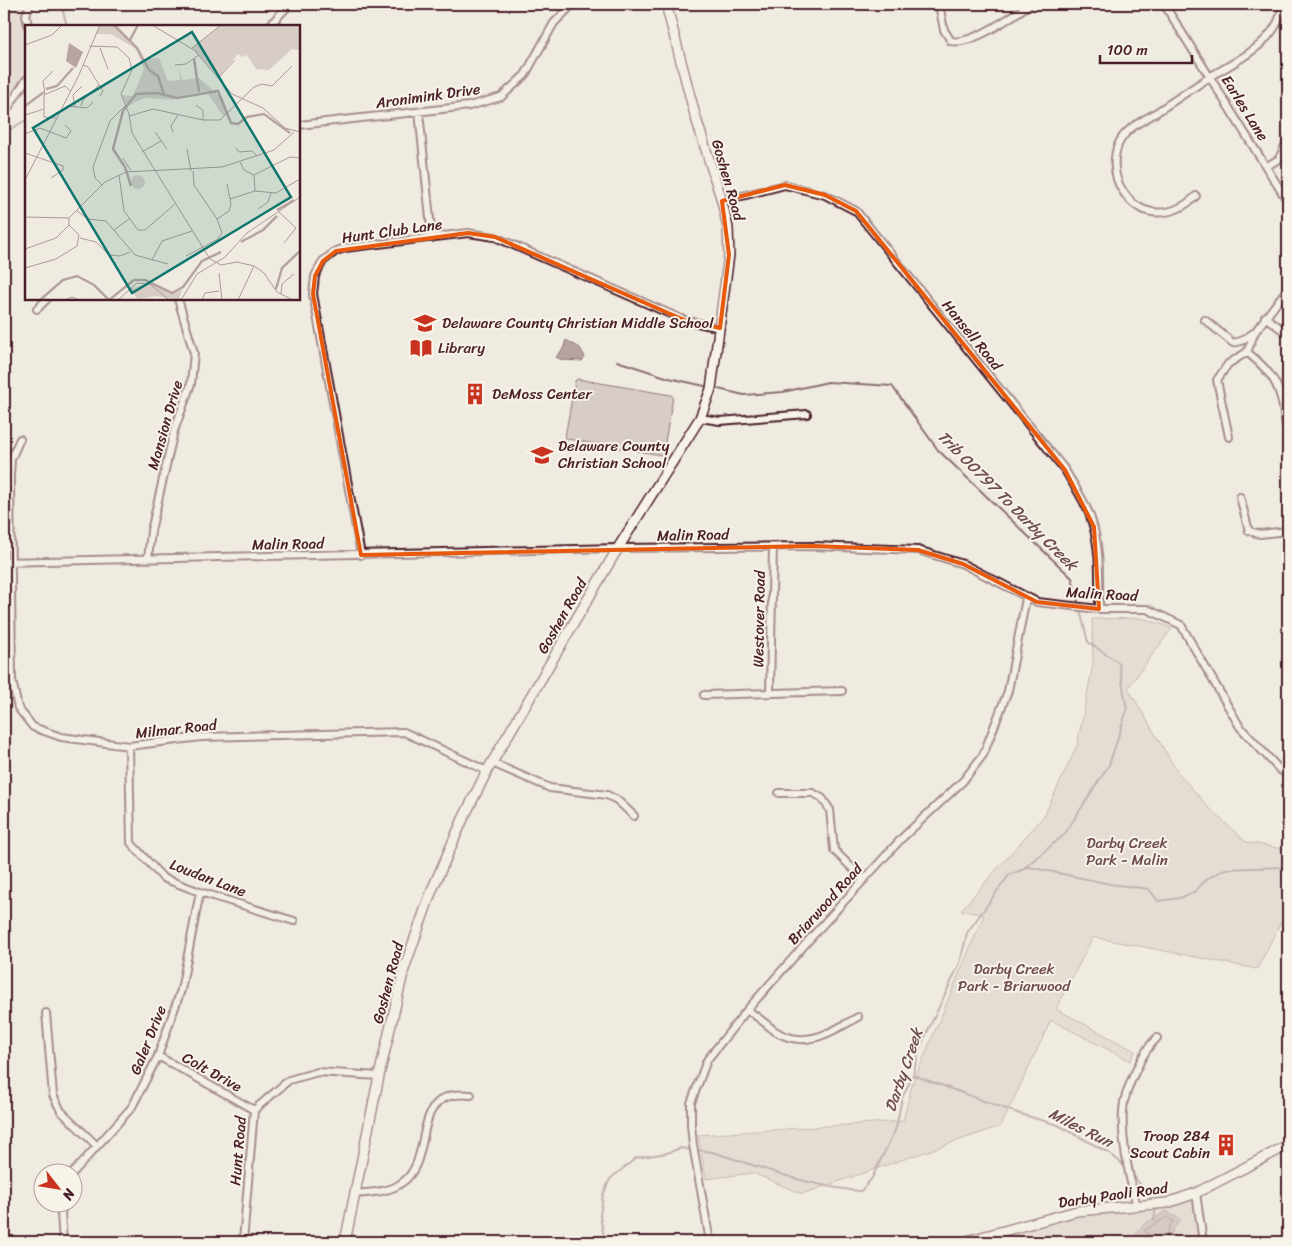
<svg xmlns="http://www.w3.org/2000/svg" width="1292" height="1246" viewBox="0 0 1292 1246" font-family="Sriracha,sans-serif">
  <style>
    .green { fill: #d8cdc6; stroke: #917678 }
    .water { fill: #b7a4a2; stroke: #8b6f72 }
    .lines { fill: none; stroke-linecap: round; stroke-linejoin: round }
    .shore { stroke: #76545b; stroke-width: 1 }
    .stream { stroke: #8b6f72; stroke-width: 2 }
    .street-casing { stroke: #4a1f2b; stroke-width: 10 }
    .secondary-casing { stroke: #4a1f2b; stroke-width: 12 }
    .street { stroke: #f7f3e8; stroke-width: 6 }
    .secondary { stroke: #f7f3e8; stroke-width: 9 }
    .marked { fill: none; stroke: #e8590c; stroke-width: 4; stroke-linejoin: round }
    .labels { text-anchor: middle; stroke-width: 4; stroke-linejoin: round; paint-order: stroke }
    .street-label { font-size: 15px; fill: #4a1f2b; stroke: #f7f3e8 }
    .poi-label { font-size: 15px; fill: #4a1f2b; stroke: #f7f3e8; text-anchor: start }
    .park-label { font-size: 15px; fill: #6e4a52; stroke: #f7f3e8 }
    .water-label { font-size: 16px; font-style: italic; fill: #704e55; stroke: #f7f3e8 }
    .inset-river { fill: none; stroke: #b7a4a2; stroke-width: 2.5 }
    .inset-road { fill: none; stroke: #ae9998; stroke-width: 1 }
    .view { fill: #0f766e; fill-opacity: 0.15; stroke: #0f766e; stroke-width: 2.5 }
    .inset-edge { fill: none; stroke: #4a1f2b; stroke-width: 2.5 }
  </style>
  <rect width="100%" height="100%" fill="#f0ebe0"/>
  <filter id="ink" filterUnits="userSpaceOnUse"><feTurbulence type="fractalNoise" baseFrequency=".02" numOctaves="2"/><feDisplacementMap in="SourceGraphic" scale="10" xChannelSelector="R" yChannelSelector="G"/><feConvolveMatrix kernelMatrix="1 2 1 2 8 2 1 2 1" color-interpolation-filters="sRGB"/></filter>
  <g filter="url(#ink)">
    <!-- green -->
    <path class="green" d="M4,4H30L26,26V80L4,114Z
      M577,379L671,395L673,397L663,453L661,455L567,439L565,437L575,381Z
      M1142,618L1172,628L1128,688L1178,773L1210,809L1246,842L1288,850V908L1257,969L1093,937L1056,1009L1135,1051L1130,1061L1051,1020L1001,1126L802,1194L753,1173L706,1179L698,1135L903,1121L912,1085L984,915L961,910L1044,816L1077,746L1093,664L1092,619Z
      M1196,1193L1203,1242H963L1056,1217L1137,1206Z"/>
    <!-- water -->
    <path class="water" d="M566,340L580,348L585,357L582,361L562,360L556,357L563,349Z
      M1166,1211L1181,1220L1173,1229L1170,1242H1152L1150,1238L1141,1242L1134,1237L1143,1225Z"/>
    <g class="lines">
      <!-- shore -->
      <path class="shore" d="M1157,1242L1155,1236L1146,1233L1145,1230L1167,1217L1173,1221L1167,1232L1165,1242"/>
      <!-- stream -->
      <path class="stream" d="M61,4L67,26
        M4,133L26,120
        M617,361L669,378L709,387
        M714,388L744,395L783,392L828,382L892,386L938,450L1072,578L1088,642L1119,663L1127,710L1109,765L1064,835L1024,868
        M913,1075L1020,1114L1058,1125L1109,1153L1125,1166
        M696,1150L712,1152C761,1167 810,1187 861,1191L872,1178L896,1128L902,1098L913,1075L920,1047L960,963L967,933L1009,875L1029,867L1110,884L1149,889L1158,901L1180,898L1194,892L1207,879L1225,869L1288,867
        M1130,1171L1153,1201
        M1154,1220L1156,1207
        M605,1242L600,1216L603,1195L610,1179L636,1158L667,1153L681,1148L691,1150"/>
      <!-- street casing -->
      <g class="street-casing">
        <path id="street" d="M939,4L944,30L951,41C971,46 1013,16 1030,4
          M1164,4L1288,202
          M28,26L26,15L30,4
          M269,26L290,4
          M419,112L432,238
          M4,114L26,80
          M299,125L469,106L501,97L525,75L554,23L573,4
          M1267,166L1279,159L1288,139
          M1196,196C1174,217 1143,220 1124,193C1111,175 1111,146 1128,131C1136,123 1148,118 1157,112C1175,100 1193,88 1211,76C1239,60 1279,41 1283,4
          M722,201L785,185L825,195L856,211L1065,470C1074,486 1086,502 1091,519C1101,548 1099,579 1099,609
          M37,309L47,299
          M1265,317L1288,334
          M1205,320L1233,343L1241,341L1255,332
          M1247,352C1284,382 1280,394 1288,438
          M700,418L720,421L807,414
          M1229,437L1217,380L1228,364L1247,352L1255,332L1288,288
          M20,439L11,459L10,476L12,680L18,708L33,727L61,737L129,746L201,737L404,732L487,771
          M1240,497L1249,531L1260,534L1288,531
          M361,555L313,294L315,276L323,261L336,251L345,248L468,233L495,237L684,320L720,328
          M148,559L151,531L174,431L191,384L194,353L178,299
          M4,562L618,548L813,546L918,550L963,564L1037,602L1099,609H1147L1181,625L1240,727L1280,770L1288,774
          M770,691L773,547
          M704,695L842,691
          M129,746L131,843L163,878L200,892L294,921
          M492,763L550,788L607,795L617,800L634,816
          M779,793H813L822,798L830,810L834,850L864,880
          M747,1010C757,1016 766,1024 775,1031C805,1050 831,1032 858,1017
          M46,1013L53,1095L61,1111L96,1145
          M158,1056L254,1110
          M72,1174L132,1107L158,1056L181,990L200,892
          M1196,1193L1203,1242
          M355,1194C370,1192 387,1193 400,1184C438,1161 406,1087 471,1095
          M1137,1206C1129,1178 1119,1132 1124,1102C1127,1089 1132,1078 1138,1066C1143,1055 1148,1046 1157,1038
          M63,1242L61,1213L64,1204
          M243,1242L254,1110L289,1080L318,1072L379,1076
          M710,1242L693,1145L691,1125V1103L707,1060L747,1010L817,931L902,838L963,781L983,755L1008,691L1026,598"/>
      </g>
      <!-- secondary casing -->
      <g class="secondary-casing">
        <path id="secondary" d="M345,1242L379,1076L404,969L432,890L463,819L487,771L618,548L700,418L711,389L729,255L728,228L722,201L695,115L666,4
          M963,1242L1077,1211L1167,1203L1196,1193L1288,1145"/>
      </g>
      <!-- street -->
      <use href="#street" class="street"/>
      <!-- secondary -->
      <use href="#secondary" class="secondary"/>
    </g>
  </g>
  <!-- marked area -->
  <path d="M0 0H1292V1246H0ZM785,185L825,195L856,211L1065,470L1094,527L1099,609L1037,602L963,564L918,550L813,546L361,555L313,294L315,276L323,261L336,251L468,233L495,237L684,320L720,328L729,255L722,201Z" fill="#f0ebe0" fill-opacity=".55" fill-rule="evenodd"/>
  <path class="marked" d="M785,185L825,195L856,211L1065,470L1094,527L1099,609L1037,602L963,564L918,550L813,546L361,555L313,294L315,276L323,261L336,251L468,233L495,237L684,320L720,328L729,255L722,201Z"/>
  <!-- icons -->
  <defs>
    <g id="school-bare" transform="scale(1.725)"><path d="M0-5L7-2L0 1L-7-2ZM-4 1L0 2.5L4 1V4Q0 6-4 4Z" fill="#c8321e" stroke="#f7f3e8" stroke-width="2.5" paint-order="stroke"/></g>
    <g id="library-bare" transform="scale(1.725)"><path d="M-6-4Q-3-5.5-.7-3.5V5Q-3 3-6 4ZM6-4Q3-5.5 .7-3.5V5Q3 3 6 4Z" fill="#c8321e" stroke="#f7f3e8" stroke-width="2.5" paint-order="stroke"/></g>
    <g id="building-bare" transform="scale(1.725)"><path d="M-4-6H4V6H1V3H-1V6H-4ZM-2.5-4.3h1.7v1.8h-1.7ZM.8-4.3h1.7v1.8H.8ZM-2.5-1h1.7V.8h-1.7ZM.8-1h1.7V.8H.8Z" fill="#c8321e" stroke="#f7f3e8" stroke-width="2.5" paint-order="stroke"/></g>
  </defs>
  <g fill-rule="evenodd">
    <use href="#school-bare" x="425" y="323"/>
    <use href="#library-bare" x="421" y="348"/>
    <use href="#building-bare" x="475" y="394"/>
    <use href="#school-bare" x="542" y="455"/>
    <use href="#building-bare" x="1226" y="1145"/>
  </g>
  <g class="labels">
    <!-- street labels -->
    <g class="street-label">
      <text transform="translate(428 96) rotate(-8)" y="5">Aronimink Drive</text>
      <text transform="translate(1245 108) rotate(58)" y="5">Earles Lane</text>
      <text transform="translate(728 180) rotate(74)" y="5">Goshen Road</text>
      <text transform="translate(392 231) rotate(-8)" y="5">Hunt Club Lane</text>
      <text transform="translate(972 335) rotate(51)" y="5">Hansell Road</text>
      <text transform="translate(165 425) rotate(-74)" y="5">Mansion Drive</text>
      <text transform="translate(693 535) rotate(-1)" y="5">Malin Road</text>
      <text transform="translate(288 544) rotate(-1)" y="5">Malin Road</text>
      <text transform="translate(1102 594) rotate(3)" y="5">Malin Road</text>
      <text transform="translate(562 616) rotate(-60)" y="5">Goshen Road</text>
      <text transform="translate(759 619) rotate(-89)" y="5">Westover Road</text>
      <text transform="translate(176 729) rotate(-6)" y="5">Milmar Road</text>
      <text transform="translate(208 878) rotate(21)" y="5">Loudan Lane</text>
      <text transform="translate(825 904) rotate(-48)" y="5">Briarwood Road</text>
      <text transform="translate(388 983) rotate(-75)" y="5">Goshen Road</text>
      <text transform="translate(148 1040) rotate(-68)" y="5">Galer Drive</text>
      <text transform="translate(212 1072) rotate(29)" y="5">Colt Drive</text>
      <text transform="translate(238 1151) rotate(-85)" y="5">Hunt Road</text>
      <text transform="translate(1113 1195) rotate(-8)" y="5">Darby Paoli Road</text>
    </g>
    <!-- poi labels -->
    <g class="poi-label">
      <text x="442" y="328">Delaware County Christian Middle School</text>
      <text x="438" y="353">Library</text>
      <text x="492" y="399">DeMoss Center</text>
      <text x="558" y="451">Delaware County<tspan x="558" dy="17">Christian School</tspan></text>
      <text x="1210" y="1141" text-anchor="end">Troop 284<tspan x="1210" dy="17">Scout Cabin</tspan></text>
    </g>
    <!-- park labels -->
    <g class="park-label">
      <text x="1127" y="848">Darby Creek<tspan x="1127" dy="17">Park - Malin</tspan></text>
      <text x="1014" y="974">Darby Creek<tspan x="1014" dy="17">Park - Briarwood</tspan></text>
    </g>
    <!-- water labels -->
    <g class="water-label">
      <text transform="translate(1008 500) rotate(45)" y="6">Trib 00797 To Darby Creek</text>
      <text transform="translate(903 1070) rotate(-71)" y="6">Darby Creek</text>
      <text transform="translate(1081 1127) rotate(27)" y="6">Miles Run</text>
    </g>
  </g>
  <!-- overview -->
  <g transform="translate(25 25)">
    <rect width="275" height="275" fill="#f0ebe0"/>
    <path d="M75,0H89L114,24L119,34L134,33L143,56L155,55L154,42L157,55L174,53L198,74L203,87L198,91L181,66L148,72L149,75L120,73L102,81L97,70L108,71L119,44L111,24L86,9H70ZM196,0H275V25L267,24L244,45L231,44L222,30L217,32L213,29L194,52L167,23ZM106 157a7 7 0 1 1 14 0a7 7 0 1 1-14 0ZM126,258L146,268L157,265L154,275L131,271L113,274L104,264Z" fill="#d8cdc6"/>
    <path d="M44,18L58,27L51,43L41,36Z" fill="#b7a4a2"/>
    <path class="inset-river" d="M89,0L112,23L124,45L133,51L139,70M105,15L113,0M169,34L174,67M21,64L32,61L48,43M0,81L19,67M106,161L100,142L88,124L98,86L111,69L132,68L152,73L193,66L206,98L213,99L222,92L239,89L265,108M252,185L269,175M216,217L238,205L252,191M251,264L257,243L275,226M15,275L38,255L52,251L69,260L84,275M84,275L109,255H120L147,268L158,262L177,236L196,227"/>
    <path class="inset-road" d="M127,0L169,25L207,69L238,83L260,103L275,107M0,20L27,10L37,0M64,21L92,22L104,33L107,45L96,69L104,89L107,108L185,234L196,240L212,237L229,241L239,248L252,267L268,275M75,23L83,44M167,23L196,0M58,40L63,42L78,66L75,71M150,40L161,39L174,30M194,52L210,35M20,69L18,56L28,46M171,80L178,85V95M42,81L62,83L68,77M56,81L58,75L74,60M50,82L48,70L57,61M0,90L19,84M104,91L128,84L178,95H195L229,62L237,59L247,61L267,41M31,93L19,92V70L40,61L45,66M130,107L142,124M148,107L146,101L153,90M0,109L15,103L41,113L46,106L40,100M211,123L214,127L227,126L232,131M162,124L166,146M117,127L136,116M0,128L38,141V145L26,153M98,133L106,146M215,137L219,145L229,150L265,132L275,133M94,150L99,186L113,205H120L150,179M229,150L230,166M0,155L54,50L75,0M77,160L70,153L68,142L85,96L100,81M205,174L230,166L251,168L275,154M233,184L243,177L246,168M52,186L63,194L81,196L110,230L143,239M254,187L271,203L259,218M0,192L44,193L80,157L101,147L197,142L249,125L269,107M192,194L204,186L206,179L202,159M89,205L104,194M55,213L71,217L84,230L95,231L105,227M0,224L31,213L44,200V193M161,231L193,214L197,208L192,194L169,160L168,146M127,235L137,216L167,206M0,243L31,234L52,221L54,210L44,200M194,248L197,275M256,269L257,259L269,249M40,275L47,272L54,275M93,275L112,258L125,259L144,275M156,275L172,249L200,232L222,208L275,172M177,275L180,268L194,266M213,275L229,241"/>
    <path class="view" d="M167,7L266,172L107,268L8,103Z"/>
    <rect width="275" height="275" class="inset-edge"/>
  </g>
  <!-- margin -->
  <rect width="1292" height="1246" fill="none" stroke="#f7f3e8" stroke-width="20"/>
  <rect x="10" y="10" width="1272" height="1226" fill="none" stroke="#4a1f2b" stroke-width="2" filter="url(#ink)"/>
  <!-- north arrow -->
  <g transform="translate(58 1188) rotate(121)"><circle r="24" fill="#f7f3e8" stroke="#b29e9c"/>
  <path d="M0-4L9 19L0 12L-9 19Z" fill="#c8321e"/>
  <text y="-8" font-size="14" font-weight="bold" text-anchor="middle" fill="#4a1f2b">N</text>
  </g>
  <!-- scale -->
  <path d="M1100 55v8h92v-8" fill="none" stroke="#4a1f2b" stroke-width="2.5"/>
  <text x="1107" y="55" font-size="15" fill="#4a1f2b" stroke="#f7f3e8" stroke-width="4" paint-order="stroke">100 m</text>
</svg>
